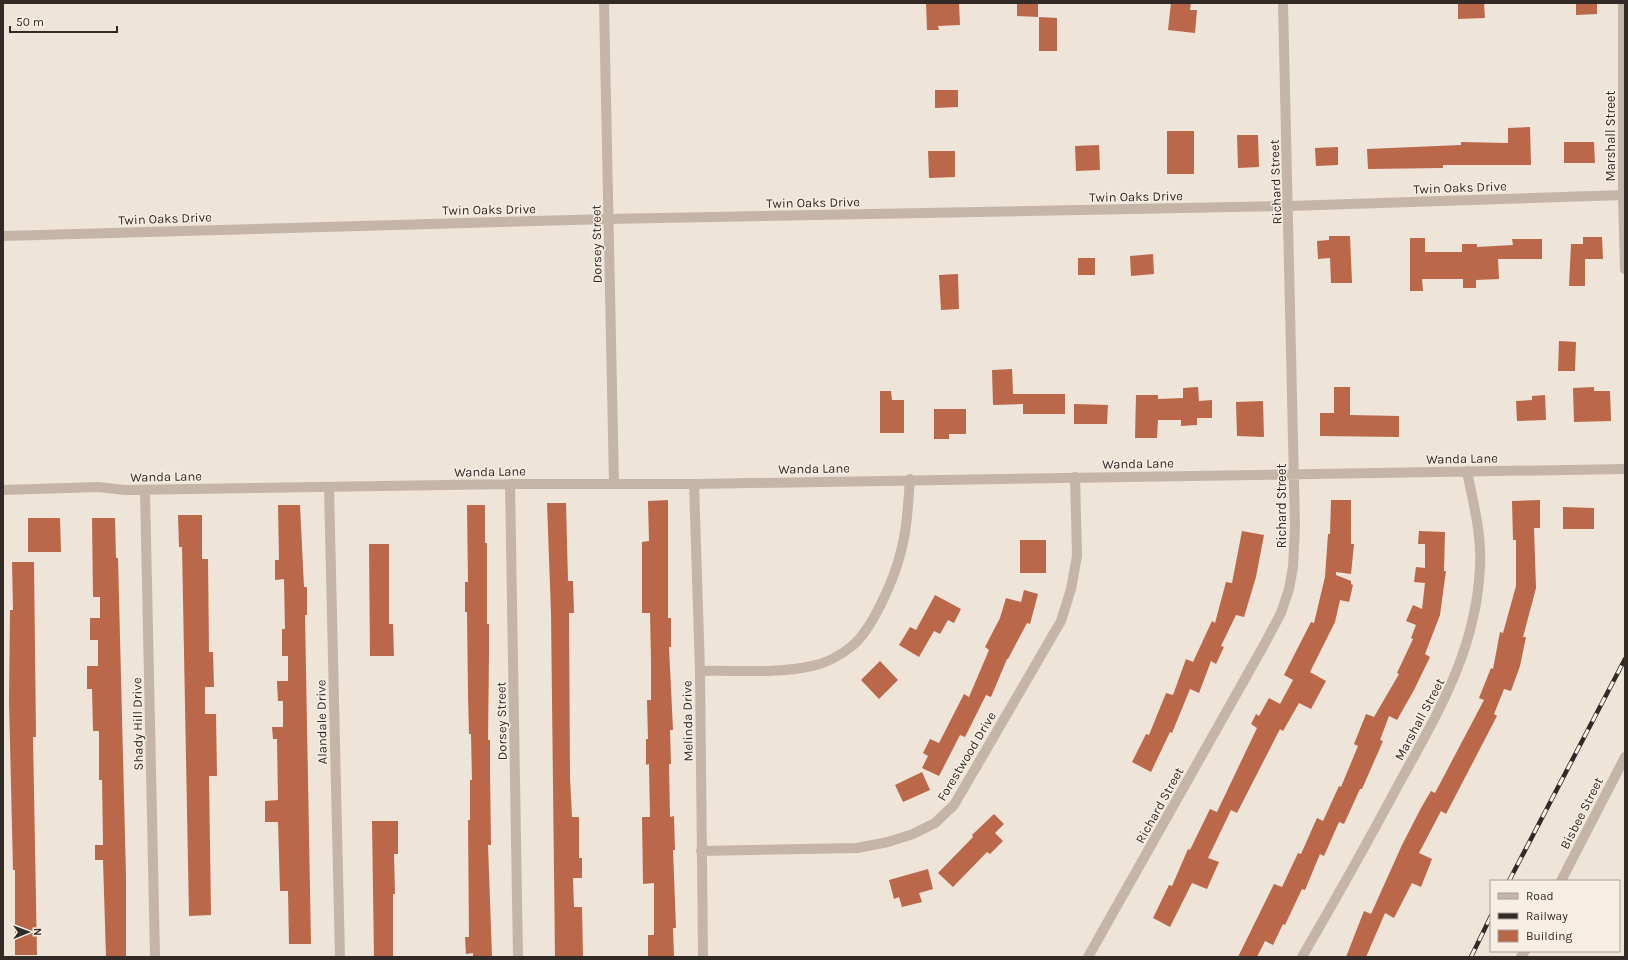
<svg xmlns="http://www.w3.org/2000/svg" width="1628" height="960" viewBox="0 0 1628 960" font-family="Karla,sans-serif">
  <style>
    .building { fill: #bb674a }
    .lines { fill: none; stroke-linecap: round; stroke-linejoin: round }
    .street { stroke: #c5b5a6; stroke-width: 10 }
    .rail-casing { stroke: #322a26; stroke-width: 4.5 }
    .rail { stroke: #f7eee4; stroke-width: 3; stroke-dasharray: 9; stroke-linecap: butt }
    .labels { text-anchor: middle; stroke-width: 3; stroke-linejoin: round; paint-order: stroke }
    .street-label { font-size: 13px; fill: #322a26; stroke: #f7eee4 }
  </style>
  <rect width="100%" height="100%" fill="#eee4d8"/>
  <!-- building -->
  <path class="building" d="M926,3H959L960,25L938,26L939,30H927Z
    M1017,3H1038V17L1017,16Z
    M1171,3H1191L1190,10H1197L1195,33L1168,30Z
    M1458,3H1484L1485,18L1458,19Z
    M1576,3H1597V14L1576,15Z
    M1039,17L1057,18V51H1039Z
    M935,90H958V107L935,108Z
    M1530,127L1531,165H1443V168L1368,169L1367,149L1461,145V142L1508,143V128Z
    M1167,131H1194V174H1167Z
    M1237,135H1258L1259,167L1238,168Z
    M1564,142H1594L1595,163H1564Z
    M1099,145L1100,170L1076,171L1075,146Z
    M1338,147V165L1316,166L1315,148Z
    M928,151H955V177L929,178Z
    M1329,236H1350L1352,283H1331L1330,258L1318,259L1317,241L1329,240Z
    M1583,237H1602L1603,259H1585V286H1569L1571,244H1583Z
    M1410,238H1425V252H1462V244H1477V247L1513,245L1512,239H1542V259H1498L1499,279L1476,280V288H1463V279H1422L1423,291H1410Z
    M1153,254L1154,274L1131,276L1130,256Z
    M1078,258H1095V275H1078Z
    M958,274L959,309L941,310L939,275Z
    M1559,341L1576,342L1575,371H1558Z
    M1012,369L1013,394H1065V414H1023V404L993,405L992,370Z
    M1198,387L1199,401L1212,400V418H1197V425L1181,426V420H1158L1157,438H1135L1136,395H1158V399L1183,398V388Z
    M1334,387H1350V415L1399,416V437L1320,436V413H1334Z
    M1594,387V391H1610L1611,421L1574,422L1573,388Z
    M880,391H891L892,400H904V433H880Z
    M1545,395L1546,420L1517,421L1516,401L1532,400V396Z
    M1263,401L1264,437L1237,436L1236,402Z
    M1074,404L1108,405L1107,424H1074Z
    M934,409H966V434H949V439H934Z
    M668,500V618H671V647H669L673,730H670L671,764H669L670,817L674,816L675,850H673L676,928H673L674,957H648V935H654V883L643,884L642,817H650L649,764L646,765V739H648L647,700H651V660L650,613H642V542L649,541L648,501Z
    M1331,500H1351V544H1354L1351,574L1336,572V575L1351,581V584L1353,585L1349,602L1340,600L1335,622L1310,672L1326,681L1311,709L1299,703L1283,731L1280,729L1237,813L1231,810L1208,858L1219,862L1207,889L1192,883L1170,927L1153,918L1169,885L1172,886L1188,849L1190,850L1210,809L1217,812L1257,728L1251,724L1256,714L1259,716L1269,698L1280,704L1293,680L1284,675L1311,622L1314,623L1325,577L1328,534H1330Z
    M1540,500V528H1534L1536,588L1523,637H1526L1520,666L1511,691L1504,689L1494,714L1497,716L1446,814L1441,811L1419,853L1432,859L1421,887L1412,883L1394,918L1385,913L1366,957H1346L1364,911L1371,914L1402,845L1421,808L1431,791L1435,793L1484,700L1479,698L1491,668L1493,669L1500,632L1503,633L1516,586V540H1513L1512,501Z
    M547,503H566L568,581H573L574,613H569L570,778L572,817H579V858H582V878H573L574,907H582L583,957H555L551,613Z
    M278,505H300L304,587H307V615H305L311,944H289L288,891H280L278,822H265V801L278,800L277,739H273L272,727H283V701H278L277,681H288V656H282V629H285L284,579L275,580V560H279Z
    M467,505H485V543H487V624H489V654L488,740H490V772L491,845H488L492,957H473V953L466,954L465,937H469L468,820H470V780H472L471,734H469L468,694L467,612H465V582H468Z
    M1563,507L1594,508V529H1563Z
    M178,515H202V559H208L209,652H213L214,687H205V714H216L217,776H209L211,915L189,916L182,547H179Z
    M28,518H60L61,552H28Z
    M92,518H115L116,558H118L126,876V956L106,957L103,860H95V845H103L102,780H99V731H93L92,689H87V666H98V640H90V618H100V597H93Z
    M1242,531L1264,535L1256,577L1244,617L1236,615L1221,646L1224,647L1216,664L1211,661L1199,693L1190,689L1172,733L1170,732L1151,772L1132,762L1146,734L1149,735L1166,693L1173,695L1186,659L1193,662L1212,621L1215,623L1226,582L1232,583Z
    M1419,531L1445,532L1444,571H1446L1440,615L1425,654L1430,657L1414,690L1397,720L1389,716L1380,740L1383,741L1362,789H1360L1344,824L1339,822L1324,856L1320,854L1305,890L1302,889L1285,925L1283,924L1273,945L1265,941L1257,957H1238L1274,884L1282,887L1298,853L1301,854L1317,818L1323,821L1339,786L1341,787L1358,746L1354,744L1366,714L1374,717L1399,674L1397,673L1413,639L1411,638L1416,625L1406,621L1413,605L1422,609L1425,583L1414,582L1416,567L1425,568V544H1418Z
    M1020,540H1046V573H1020Z
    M369,544H389V624H393L394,656H370Z
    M12,562H34L36,737H33L37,955H15V870H13L9,700L10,610H13Z
    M1024,590L1038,594L1030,624L1027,623L1008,659H1007L991,697L986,695L965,737L960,735L939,776L922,768L928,756L923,753L930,739L939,743L964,694L969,697L989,650L985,647L1000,618L1006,598L1021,602Z
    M935,595L961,609L954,623L948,620L940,634L934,631L919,657L899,645L910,627L916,630Z
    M880,661L898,680L879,699L861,680Z
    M922,772L930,790L903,802L895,785Z
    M994,814L1004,824L995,833L1003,841L990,854L987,852L953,887L938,873L973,837L972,835Z
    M372,821H398V854H394L395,894H393V957H374Z
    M928,869L933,889L919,893L922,902L902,907L899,897L894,899L889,880Z"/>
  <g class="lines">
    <!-- street -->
    <path class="street" d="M604,3L614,484
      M1623,3V195L1625,269
      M3,236L608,219L1289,206L1623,195
      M510,484L518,957
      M694,484L700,671L703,957
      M329,487L340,957
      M3,490L98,487L125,490L510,484H694L1625,469
      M145,490L155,957
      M700,671C736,670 776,674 812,666C827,663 841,655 852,646C872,630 894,579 900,555C907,531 908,505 910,479
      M701,851L857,848L888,842L913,834L935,823L954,805L1061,621L1071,589L1077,556L1075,477
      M1561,881L1625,757
      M1088,957L1264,645L1281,613L1289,589L1293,567L1295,527L1283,3
      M1302,957C1334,902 1365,847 1395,791C1435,717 1476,654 1480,567C1482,535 1473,502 1467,471
      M1521,957L1525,951"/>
    <!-- rail casing -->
    <g class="rail-casing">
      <path id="rail" d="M1509,881L1625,659
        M1471,957L1491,916"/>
    </g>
    <!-- rail -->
    <use href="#rail" class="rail"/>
  </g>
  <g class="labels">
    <!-- street labels -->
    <g class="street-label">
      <text transform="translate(1610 136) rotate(-90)" y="5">Marshall Street</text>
      <text transform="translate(1275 182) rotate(-92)" y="5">Richard Street</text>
      <text transform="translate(1460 187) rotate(-2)" y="5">Twin Oaks Drive</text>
      <text transform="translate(1136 196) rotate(-1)" y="5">Twin Oaks Drive</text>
      <text transform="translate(813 202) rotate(-1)" y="5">Twin Oaks Drive</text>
      <text transform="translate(489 209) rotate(-1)" y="5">Twin Oaks Drive</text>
      <text transform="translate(165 218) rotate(-2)" y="5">Twin Oaks Drive</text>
      <text transform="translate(596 244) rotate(-91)" y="5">Dorsey Street</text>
      <text transform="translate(1462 458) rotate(-1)" y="5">Wanda Lane</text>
      <text transform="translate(1138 463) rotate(-1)" y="5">Wanda Lane</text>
      <text transform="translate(814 468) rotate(-1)" y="5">Wanda Lane</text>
      <text transform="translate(490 471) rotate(-1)" y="5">Wanda Lane</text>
      <text transform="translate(166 476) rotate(-1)" y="5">Wanda Lane</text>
      <text transform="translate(1281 506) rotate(-90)" y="5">Richard Street</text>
      <text transform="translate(1419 719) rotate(-62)" y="5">Marshall Street</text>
      <text transform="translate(501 721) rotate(-91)" y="5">Dorsey Street</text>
      <text transform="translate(687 721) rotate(-91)" y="5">Melinda Drive</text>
      <text transform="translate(321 722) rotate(-91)" y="5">Alandale Drive</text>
      <text transform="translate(137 724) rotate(-91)" y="5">Shady Hill Drive</text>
      <text transform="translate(966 756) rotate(-59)" y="5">Forestwood Drive</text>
      <text transform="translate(1159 805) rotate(-61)" y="5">Richard Street</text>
      <text transform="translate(1581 813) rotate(-63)" y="5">Bisbee Street</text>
    </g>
  </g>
  <!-- border -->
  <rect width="1628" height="960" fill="none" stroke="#322a26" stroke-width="8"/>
  <!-- legend -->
  <rect x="1490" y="880" width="130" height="72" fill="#f7eee4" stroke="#a8a098"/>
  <rect x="1498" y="893" width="20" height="6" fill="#c5b5a6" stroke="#a8a098"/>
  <text x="1526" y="900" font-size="12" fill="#322a26">Road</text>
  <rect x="1498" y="913" width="20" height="6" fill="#322a26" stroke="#a8a098"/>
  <text x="1526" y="920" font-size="12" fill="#322a26">Railway</text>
  <rect x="1498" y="930" width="20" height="12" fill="#bb674a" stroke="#a8a098"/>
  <text x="1526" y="940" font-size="12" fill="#322a26">Building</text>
  <!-- north arrow -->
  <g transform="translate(28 932) rotate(89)" stroke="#f7eee4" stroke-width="3" paint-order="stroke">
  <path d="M0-3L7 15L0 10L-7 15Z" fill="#322a26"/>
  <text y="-6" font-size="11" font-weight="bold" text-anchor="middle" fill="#322a26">N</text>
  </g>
  <!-- scale -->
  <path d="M10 26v6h107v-6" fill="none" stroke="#322a26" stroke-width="2"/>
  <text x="16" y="26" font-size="12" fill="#322a26" stroke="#f7eee4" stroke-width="3" paint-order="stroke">50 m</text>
</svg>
